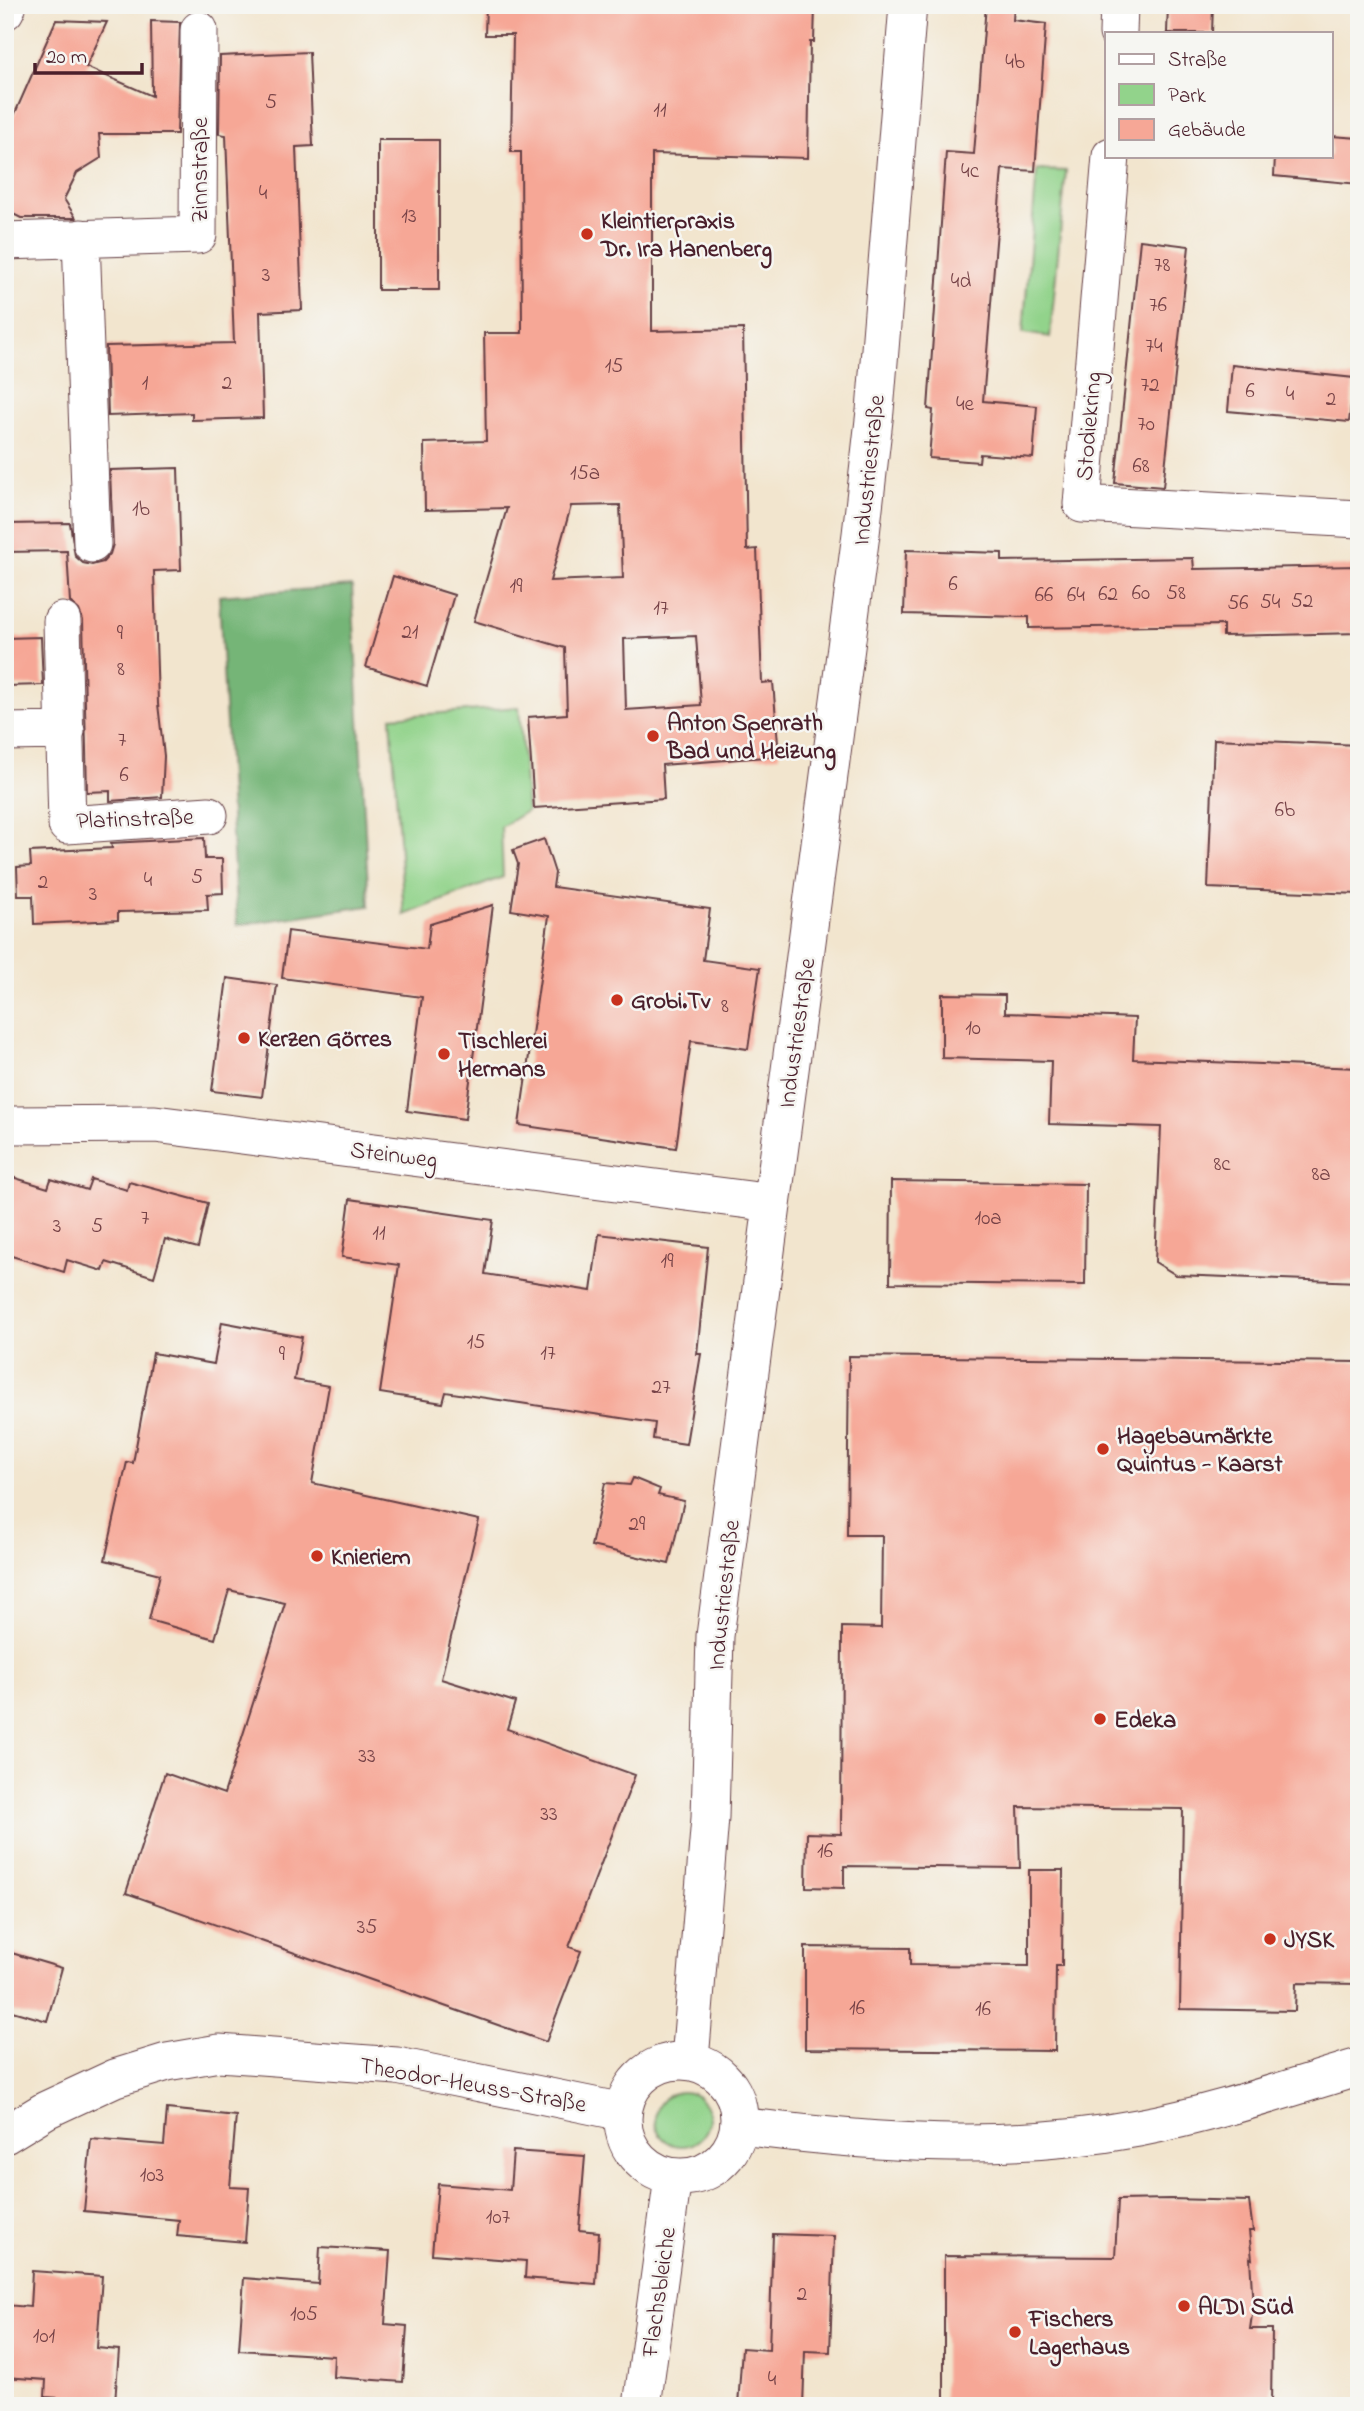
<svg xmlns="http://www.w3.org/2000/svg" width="1364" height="2411" viewBox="0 0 1364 2411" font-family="'Indie Flower',sans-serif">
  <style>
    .green { fill: #92d38b; stroke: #6e795b; stroke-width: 2 }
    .forest { fill: #75b577; stroke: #606a51; stroke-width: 2 }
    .building { fill: #f6a796; fill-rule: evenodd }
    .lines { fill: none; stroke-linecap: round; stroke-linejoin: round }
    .street-casing { stroke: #633d43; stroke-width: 39 }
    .street { stroke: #fff; stroke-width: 37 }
    .poi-dot { fill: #c8321e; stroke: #f6f6f2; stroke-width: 2.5 }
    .labels { text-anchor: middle; stroke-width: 5; stroke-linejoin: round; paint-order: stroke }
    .number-label { font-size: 21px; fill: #754146 }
    .street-label { font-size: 24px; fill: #4a1f2b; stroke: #f6f6f2 }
    .poi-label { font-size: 24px; font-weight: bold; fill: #4a1f2b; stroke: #f6f6f2; text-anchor: start }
  </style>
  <rect width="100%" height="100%" fill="#f6f6f2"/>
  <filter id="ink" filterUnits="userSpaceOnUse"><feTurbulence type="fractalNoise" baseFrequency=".0143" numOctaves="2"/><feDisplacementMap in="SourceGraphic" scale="14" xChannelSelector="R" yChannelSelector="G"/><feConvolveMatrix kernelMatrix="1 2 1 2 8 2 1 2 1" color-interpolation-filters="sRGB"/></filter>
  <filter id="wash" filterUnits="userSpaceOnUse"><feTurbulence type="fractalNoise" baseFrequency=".00686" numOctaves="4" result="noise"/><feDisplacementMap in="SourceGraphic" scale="28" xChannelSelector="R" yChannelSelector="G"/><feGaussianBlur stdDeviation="1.57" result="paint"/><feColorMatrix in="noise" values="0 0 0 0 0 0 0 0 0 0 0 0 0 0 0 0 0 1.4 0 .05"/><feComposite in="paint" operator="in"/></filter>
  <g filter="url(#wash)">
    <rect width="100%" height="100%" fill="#f2e5ce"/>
    <!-- green -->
    <path class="green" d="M1037,170L1066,171L1050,337L1023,333Z
      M519,707L527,811L501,827L503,877L404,915L391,717Z
      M655 2119a27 27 0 1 1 54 0a27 27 0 1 1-54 0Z"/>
    <!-- forest -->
    <path class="forest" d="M352,586L369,906L237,925L219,596Z"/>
    <g id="blocks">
      <!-- building -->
      <path class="building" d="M486,5H815L814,42H810L808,158L652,154V331L743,329L747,550L757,549L762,683L773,682L779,756L662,765L664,799L534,808L528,717L567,714L565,648L474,621L507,508L425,510L424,443L486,441L484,333H522L521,152H511L513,35H485ZM620,505L623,578L550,581L571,506ZM696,636L701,705L626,710L624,639Z
        M986,5H1014L1013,20L1046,24L1035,171L1002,169L983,401L1037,406L1033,458L980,454L979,462L929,458L933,410L928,409L946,152L974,154Z
        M1168,5H1213L1212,33H1167Z
        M56,20L107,22L86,67L152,96L151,21L180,22L177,134H99L101,158L77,173L64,199L76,218H21L5,210V136Z
        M309,52L313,146L296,147L302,310L260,312L263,418L192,420V413L108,416L106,346L234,343L226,135L219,134L220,56Z
        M1331,136L1359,138V184L1274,176L1275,156H1331Z
        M378,140H439V290H378Z
        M1140,240L1189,246L1163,487L1115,483Z
        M1232,365L1354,378L1349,422L1228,411Z
        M178,468L181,570L154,571L158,704L164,756L162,797L110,801V791L87,792L83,620L79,610L70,602L67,551L5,552V524L70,523L75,556L83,563L92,565L103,562L110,554L113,544L110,470Z
        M906,550L1002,553V561L1193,558L1194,569L1359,566V633L1223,636V625L1029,628V617L904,614Z
        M393,576L454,595L427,686L366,667Z
        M41,637L43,685L5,686V638Z
        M1214,739L1359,745V894L1208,888Z
        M204,838L205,859H222L223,893L207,894L208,910L118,912V920L34,924L33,896H18L17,867L31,866L30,852L112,848L111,843Z
        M544,839L555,873L553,887L710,909L703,960L760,968L748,1049L691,1041L676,1148L519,1125L549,916L511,910L518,864L513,850Z
        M493,905L465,1119L407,1111L422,997L282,978L288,931L427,949L430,924Z
        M227,978L277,985L262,1097L212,1091Z
        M942,994L1005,995V1013L1135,1018L1133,1059L1359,1068V1282L1176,1275L1155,1262L1161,1127L1049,1124L1051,1061L942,1058Z
        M12,1177L48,1188L51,1179L87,1190L91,1179L127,1190L129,1182L208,1203L198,1248L165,1239L154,1277L106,1262L103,1271L67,1260L64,1272L5,1254V1199Z
        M891,1181L1086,1184L1085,1285L890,1283Z
        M350,1199L493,1220L485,1274L591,1291L599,1234L708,1247L697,1354H701L686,1444L653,1439L655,1423L446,1392L443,1403L380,1393L399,1265L342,1257Z
        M222,1322L302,1337L294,1380L329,1386L312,1483L479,1520L441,1679L515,1702L507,1729L635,1775L569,1947L581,1951L546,2042L126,1893L165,1773L224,1794L285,1603L229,1590L215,1639L149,1620L160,1574L105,1560L127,1462L133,1463L153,1353L214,1364Z
        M849,1356L1359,1362V1984L1296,1983L1295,2011L1180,2009L1183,1809L1018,1807L1020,1868L844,1866V1888L806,1887L807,1833L841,1834L842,1627L881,1628L882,1535H847Z
        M633,1478L660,1489L658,1495L684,1501L669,1564L591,1546L605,1483L630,1485Z
        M1029,1870H1063L1062,1966H1056L1055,2051L805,2049V1947L910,1948V1965L1029,1966Z
        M5,1951L62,1968L47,2021L5,2009Z
        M167,2109L236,2116L230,2187L249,2188L245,2242L177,2236L179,2220L84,2211L91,2139L164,2145Z
        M513,2151L585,2156L579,2230L599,2232L596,2284L525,2278L526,2261L432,2254L438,2184L510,2190Z
        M1170,2199L1249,2201L1253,2231H1249L1252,2259L1250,2258L1253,2308L1250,2329H1272L1271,2406H944V2256L1115,2257L1118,2200Z
        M773,2234L834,2236L830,2352L805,2351L803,2406H738L742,2348L769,2350Z
        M320,2247L390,2251L385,2324L407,2326L403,2382L333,2377L334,2356L239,2350L244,2278L318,2284Z
        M32,2271L102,2276L97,2348L119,2350L115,2402L45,2397L46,2380L5,2377V2305L30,2307Z"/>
    </g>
  </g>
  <g filter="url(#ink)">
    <use href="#blocks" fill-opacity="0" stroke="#633d43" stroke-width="2"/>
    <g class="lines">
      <!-- street casing -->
      <g class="street-casing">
        <path id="street" d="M5,11L8,5
          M1118,33L1119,5
          M1111,156L1082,504L1359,519
          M81,238L92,544
          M5,241L198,235L199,30
          M62,621L67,825L209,815
          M5,732L66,731
          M14,1125L155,1124L772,1203
          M690,2060L710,1818L715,1636L861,534L875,411L908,5
          M623 2119a58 58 0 1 1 116 0a58 58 0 1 1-116 0Z
          M740,2126C873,2143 1005,2153 1138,2128C1213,2114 1286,2089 1359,2067
          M5,2135L46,2110L115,2078L167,2062L219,2053L397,2066L623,2112
          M642,2406L673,2177"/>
      </g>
      <!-- street -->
      <use href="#street" class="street"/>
    </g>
  </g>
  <!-- markers -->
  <g class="poi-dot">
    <circle cx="587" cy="234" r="7"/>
    <circle cx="653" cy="736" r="7"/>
    <circle cx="617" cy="1000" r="7"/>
    <circle cx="244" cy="1038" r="7"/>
    <circle cx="444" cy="1054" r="7"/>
    <circle cx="1103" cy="1449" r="7"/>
    <circle cx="317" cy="1556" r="7"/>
    <circle cx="1100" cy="1719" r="7"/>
    <circle cx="1270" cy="1939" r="7"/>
    <circle cx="1184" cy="2306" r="7"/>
    <circle cx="1015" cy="2332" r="7"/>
  </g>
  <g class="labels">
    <!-- number labels -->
    <g class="number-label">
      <text x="1015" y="68">4b</text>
      <text x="271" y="108">5</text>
      <text x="660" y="116">11</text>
      <text x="970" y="177">4c</text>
      <text x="263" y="199">4</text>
      <text x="409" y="222">13</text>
      <text x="1162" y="271">78</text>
      <text x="266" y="281">3</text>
      <text x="961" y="287">4d</text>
      <text x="1158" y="311">76</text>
      <text x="1154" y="352">74</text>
      <text x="614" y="372">15</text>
      <text x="145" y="389">1</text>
      <text x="227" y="389">2</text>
      <text x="1150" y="391">72</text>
      <text x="1250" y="397">6</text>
      <text x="1290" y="400">4</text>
      <text x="1331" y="405">2</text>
      <text x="965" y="410">4e</text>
      <text x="1146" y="430">70</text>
      <text x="1141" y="472">68</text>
      <text x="585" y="479">15a</text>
      <text x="141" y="515">1b</text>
      <text x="953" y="590">6</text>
      <text x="516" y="592">19</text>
      <text x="1141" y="599">60</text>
      <text x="1176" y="599">58</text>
      <text x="1108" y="600">62</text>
      <text x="1044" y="601">66</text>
      <text x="1076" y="601">64</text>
      <text x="1302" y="607">52</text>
      <text x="1270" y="608">54</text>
      <text x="1238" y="609">56</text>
      <text x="661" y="614">17</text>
      <text x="410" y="638">21</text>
      <text x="120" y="639">9</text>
      <text x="121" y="675">8</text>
      <text x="122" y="746">7</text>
      <text x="124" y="781">6</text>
      <text x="1285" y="816">6b</text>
      <text x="197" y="883">5</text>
      <text x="148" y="886">4</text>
      <text x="43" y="888">2</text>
      <text x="93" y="900">3</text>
      <text x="725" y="1012">8</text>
      <text x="973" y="1034">10</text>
      <text x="1222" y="1170">8c</text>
      <text x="1321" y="1180">8a</text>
      <text x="145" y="1224">7</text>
      <text x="988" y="1224">10a</text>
      <text x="57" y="1232">3</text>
      <text x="97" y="1232">5</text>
      <text x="379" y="1239">11</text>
      <text x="667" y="1267">19</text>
      <text x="476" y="1348">15</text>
      <text x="548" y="1359">17</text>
      <text x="282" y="1360">9</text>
      <text x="661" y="1393">27</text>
      <text x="637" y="1530">29</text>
      <text x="367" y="1762">33</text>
      <text x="549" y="1820">33</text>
      <text x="825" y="1857">16</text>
      <text x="367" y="1933">35</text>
      <text x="857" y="2014">16</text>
      <text x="983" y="2015">16</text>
      <text x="152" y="2181">103</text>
      <text x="498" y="2223">107</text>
      <text x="802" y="2300">2</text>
      <text x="304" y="2320">105</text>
      <text x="44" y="2342">101</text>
      <text x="772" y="2385">4</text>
    </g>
    <!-- street labels -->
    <g class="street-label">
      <text transform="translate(199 170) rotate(-90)" y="8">Zinnstraße</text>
      <text transform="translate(1088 426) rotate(-85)" y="8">Stodiekring</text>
      <text transform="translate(868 470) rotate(-84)" y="8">Industriestraße</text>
      <text transform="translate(135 818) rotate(-2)" y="8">Platinstraße</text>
      <text transform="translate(796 1033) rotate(-82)" y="8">Industriestraße</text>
      <text transform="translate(394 1154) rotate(7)" y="8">Steinweg</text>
      <text transform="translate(723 1595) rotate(-84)" y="8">Industriestraße</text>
      <text transform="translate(473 2084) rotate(10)" y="8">Theodor-Heuss-Straße</text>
      <text transform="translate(658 2292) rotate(-82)" y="8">Flachsbleiche</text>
    </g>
    <!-- poi labels -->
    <g class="poi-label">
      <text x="601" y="228">Kleintierpraxis<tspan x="601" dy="28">Dr. Ira Hanenberg</tspan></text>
      <text x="667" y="730">Anton Spenrath<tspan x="667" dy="28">Bad und Heizung</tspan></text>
      <text x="631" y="1008">Grobi.Tv</text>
      <text x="258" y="1046">Kerzen Görres</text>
      <text x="458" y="1048">Tischlerei<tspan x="458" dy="28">Hermans</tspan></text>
      <text x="1117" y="1443">Hagebaumärkte<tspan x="1117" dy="28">Quintus - Kaarst</tspan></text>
      <text x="331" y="1564">Knieriem</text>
      <text x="1114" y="1727">Edeka</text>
      <text x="1284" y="1947">JYSK</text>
      <text x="1198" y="2314">ALDI Süd</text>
      <text x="1029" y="2326">Fischers<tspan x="1029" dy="28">Lagerhaus</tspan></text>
    </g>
  </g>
  <!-- margin -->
  <rect width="1364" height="2411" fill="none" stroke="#f6f6f2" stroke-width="28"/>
  <!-- legend -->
  <rect x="1105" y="32" width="228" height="126" fill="#f6f6f2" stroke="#b1a0a2" stroke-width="2"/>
  <rect x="1119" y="54" width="35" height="10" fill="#ffffff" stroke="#b1a0a2" stroke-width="2"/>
  <text x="1168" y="66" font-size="21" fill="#4a1f2b">Straße</text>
  <rect x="1119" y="84" width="35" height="21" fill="#92d38b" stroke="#b1a0a2" stroke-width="2"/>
  <text x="1168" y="102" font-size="21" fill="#4a1f2b">Park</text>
  <rect x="1119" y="119" width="35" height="21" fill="#f6a796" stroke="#b1a0a2" stroke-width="2"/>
  <text x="1168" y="136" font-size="21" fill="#4a1f2b">Gebäude</text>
  <!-- scale -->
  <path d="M35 63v10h107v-10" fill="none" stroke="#4a1f2b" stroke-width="3.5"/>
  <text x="46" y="63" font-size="21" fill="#4a1f2b" stroke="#f6f6f2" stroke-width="5" paint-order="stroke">20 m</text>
</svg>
